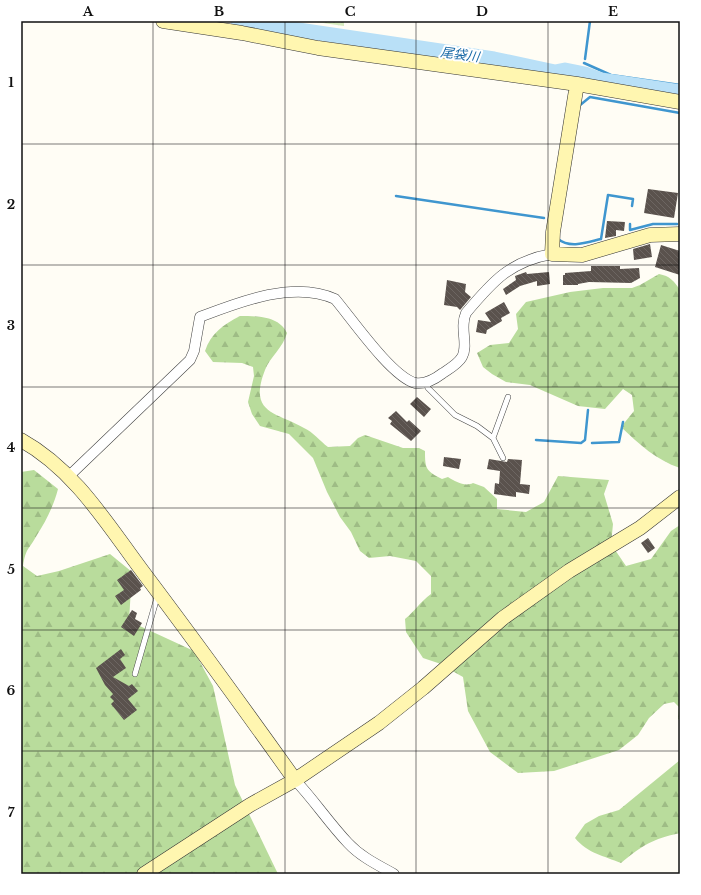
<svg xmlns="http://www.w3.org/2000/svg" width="701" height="895" viewBox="0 0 701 895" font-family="'Libre Baskerville','Noto Sans JP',serif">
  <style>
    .grass { fill: url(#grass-dots) }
    .forest { fill: url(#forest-firs) }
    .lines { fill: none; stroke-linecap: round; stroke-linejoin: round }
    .stream { stroke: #3f96cf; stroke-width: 2.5 }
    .river { stroke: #b9e0f7; stroke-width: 15 }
    .building { fill: url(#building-back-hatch) }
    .lane-casing { stroke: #444; stroke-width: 6 }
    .street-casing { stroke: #444; stroke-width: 11 }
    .secondary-casing { stroke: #333; stroke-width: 15 }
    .lane { stroke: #fff; stroke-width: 5 }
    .street { stroke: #fff; stroke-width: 10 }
    .secondary { stroke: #fff6b0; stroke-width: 14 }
    .grid { fill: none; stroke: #111; stroke-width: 1; stroke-opacity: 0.55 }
    .labels { text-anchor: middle; stroke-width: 4; stroke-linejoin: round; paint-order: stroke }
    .water-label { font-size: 13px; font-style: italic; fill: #1768a6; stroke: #fff }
    .neatline { fill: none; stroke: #111; stroke-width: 1.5 }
    .grid-label { font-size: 13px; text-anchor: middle; font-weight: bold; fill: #111 }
  </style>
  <defs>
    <pattern id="grass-dots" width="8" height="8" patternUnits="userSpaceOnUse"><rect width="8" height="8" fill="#d5ebbd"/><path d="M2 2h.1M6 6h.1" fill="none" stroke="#b6c8a1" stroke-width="1.8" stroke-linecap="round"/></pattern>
    <pattern id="forest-firs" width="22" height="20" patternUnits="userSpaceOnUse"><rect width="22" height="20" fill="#b9dc9c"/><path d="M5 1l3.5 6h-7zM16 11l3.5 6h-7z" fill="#9ebc85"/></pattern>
    <pattern id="building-back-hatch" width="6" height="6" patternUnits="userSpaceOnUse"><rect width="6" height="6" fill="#5a524d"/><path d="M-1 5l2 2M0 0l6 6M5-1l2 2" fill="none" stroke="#6d6662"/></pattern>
  </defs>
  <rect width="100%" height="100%" fill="#fffdf5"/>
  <!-- grass -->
  <path class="grass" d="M309,21H344V26Z"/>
  <!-- forest -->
  <path class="forest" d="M659,274C670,276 674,281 680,290V468C656,460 639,444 621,427L634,411L632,395L623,389L605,409L578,406L530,385L506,382L492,374L483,367L477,353L490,345L509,343L518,329L516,314L526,302L570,292L603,288H632L640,285Z
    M240,316C257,316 279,316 287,333C283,348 270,357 265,370C248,414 276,412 304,428C313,432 320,441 328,447L350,446L358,438L365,435L403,448H419L425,451C425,469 426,471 442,479L448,477C456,482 465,487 473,483L484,487L497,499V509L526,512L544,502L558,476L609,480L604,494L613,524L611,544L626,566L651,559L671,531L680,525V720L678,719L679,707L674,702L664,704L649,718L638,735L619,750L554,771L518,773L490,752L468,711L463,677L438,663L423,658L406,632L405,619C415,611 420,602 431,594V576L416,561L390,556L369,558L360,551L351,532L340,517L327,492L313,458L289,434L260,426L252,414L248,402L254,376L253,367L242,363L213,362L205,351C211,333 223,325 240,316Z
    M34,470L58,489C54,505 46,521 37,535C29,550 26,547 23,566L37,576L59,571L110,554L132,572L129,621L194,651L213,686L235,785L278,874H21V472Z
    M680,760V833C652,839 643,845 621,863C604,856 587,853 575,838L585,824L599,816L619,810Z"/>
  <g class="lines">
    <!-- stream -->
    <path class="stream" d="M585,59L590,21
      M584,63L611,75L680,85
      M582,76L583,70
      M579,106L590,97L680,113
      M396,196L544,218
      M630,224V230L653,224H677
      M558,239C570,249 588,242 601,239L608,195L633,199L632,206
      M536,440L581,443L585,440L588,410
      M592,443L619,442L623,422"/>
    <!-- river -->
    <path class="river" d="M238,21L494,59L555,72L565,70L585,74L601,80L680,92"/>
  </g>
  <!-- building -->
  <path class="building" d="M648,189L678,193L674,218L644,213Z
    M607,221L625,222L624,231L616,230V236L605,238Z
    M650,244L652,257L634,260L633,249Z
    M661,245L680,251V275L655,267Z
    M591,266H620V269L639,268L640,278L631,283L589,282L578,284V285H563V275H565V273L591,271Z
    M526,272L527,274L549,272L550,284L537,286V281L520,286L506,295L503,289L516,280L515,276Z
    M447,280L466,284L465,292L471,297L460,310L457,307L444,305Z
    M504,302L510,313L501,318L502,321L487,330L486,334L476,332L478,320L491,322L485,313Z
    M417,397L431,409L424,417L410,404Z
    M396,411L407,422L409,420L421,431L411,441L390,424L392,421L388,418Z
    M444,457L461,459L459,469L443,466Z
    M489,459L507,462L508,459L522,460L520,484L530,485L529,494L516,492V497L494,494L495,483L499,484L500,471L487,469Z
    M648,538L655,548L648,553L641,543Z
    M131,570L143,586L140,588L141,590L121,605L115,596L124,590L117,580Z
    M132,610L137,613L135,619L142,623L134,636L121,627Z
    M121,649L125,655L120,659L126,668L113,677L129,686L132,684L138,691L128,699L137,710L124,720L111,704L114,701L110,697L113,694L105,685L96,668Z"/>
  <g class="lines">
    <!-- lane casing -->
    <g class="lane-casing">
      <path id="lane" d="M426,383L428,388L455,415L477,426L493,438L508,397
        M493,438L503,458
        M135,674L158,594"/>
    </g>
    <!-- street casing -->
    <g class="street-casing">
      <path id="street" d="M69,476L190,360L194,351L200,317C239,302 294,280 335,299C352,319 391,376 415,383C425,385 435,379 443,373C449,369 458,364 462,357C469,344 459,329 466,313C492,282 510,261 552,254
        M295,780C314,800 329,823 348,843C361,857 378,865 394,874"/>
    </g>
    <!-- secondary casing -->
    <g class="secondary-casing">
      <path id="secondary" d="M163,21L242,33L318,48L577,84L680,102
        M577,84L553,232L552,254L582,255L650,235L680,234
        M21,440C75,470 107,524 143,572C195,641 245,710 295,780
        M144,874L250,805L295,780L379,723L423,688L503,618L569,571L640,528L680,497"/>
    </g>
    <!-- lane -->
    <use href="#lane" class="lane"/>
    <!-- street -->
    <use href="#street" class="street"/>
    <!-- secondary -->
    <use href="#secondary" class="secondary"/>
  </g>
  <!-- grid -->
  <path class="grid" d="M153,21V874M285,21V874M416,21V874M548,21V874M21,144H680M21,265H680M21,387H680M21,508H680M21,630H680M21,751H680"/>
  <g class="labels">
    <!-- water labels -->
    <g class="water-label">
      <text transform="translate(460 54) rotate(8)" y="5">尾袋川</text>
    </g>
  </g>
  <!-- border -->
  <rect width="701" height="895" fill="none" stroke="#ffffff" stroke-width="44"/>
  <rect x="22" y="22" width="657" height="851" class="neatline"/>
  <g class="grid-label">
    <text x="88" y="16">A</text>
    <text x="219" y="16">B</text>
    <text x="350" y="16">C</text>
    <text x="482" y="16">D</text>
    <text x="613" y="16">E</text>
    <text x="11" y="87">1</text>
    <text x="11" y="209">2</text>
    <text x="11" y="330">3</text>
    <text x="11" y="452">4</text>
    <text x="11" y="574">5</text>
    <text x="11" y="695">6</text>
    <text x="11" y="817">7</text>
  </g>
</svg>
